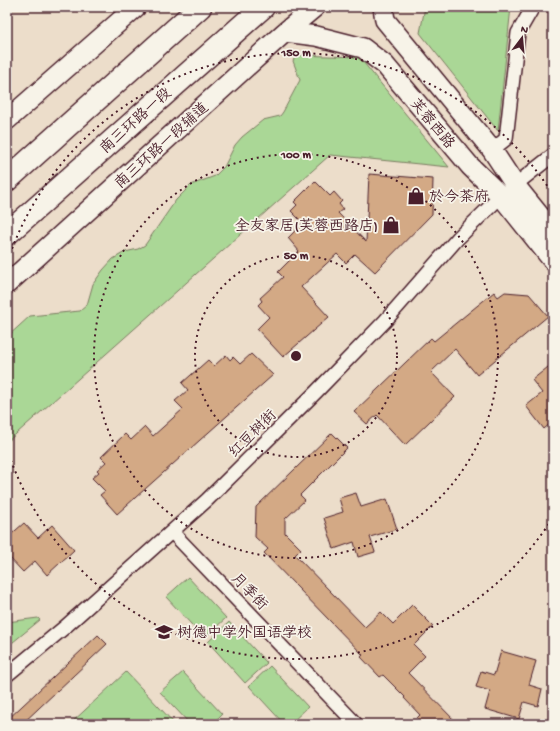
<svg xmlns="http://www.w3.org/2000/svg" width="560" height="731" viewBox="0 0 560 731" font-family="'Gochi Hand','LXGW WenKai TC',sans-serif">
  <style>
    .green { fill: #aad796; stroke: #7a7b60 }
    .building { fill: #d3a985; stroke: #4a1f2b }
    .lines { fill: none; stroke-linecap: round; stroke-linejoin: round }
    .minor-casing { stroke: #4a1f2b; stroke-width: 16 }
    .secondary-casing { stroke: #4a1f2b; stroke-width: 22 }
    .trunk-casing { stroke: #4a1f2b; stroke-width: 25 }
    .minor { stroke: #f7f3e8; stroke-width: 13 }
    .secondary { stroke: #f7f3e8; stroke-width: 19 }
    .trunk { stroke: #f7f3e8; stroke-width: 22 }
    .ring { fill: none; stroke: #4a1f2b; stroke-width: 2; stroke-dasharray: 2 4 }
    .labels { text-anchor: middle; stroke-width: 3.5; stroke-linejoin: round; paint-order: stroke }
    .street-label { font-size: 15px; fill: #4a1f2b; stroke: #f7f3e8 }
    .poi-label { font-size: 15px; fill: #4a1f2b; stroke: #f7f3e8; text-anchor: start }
    .centre { fill: #4a1f2b; stroke: #f7f3e8; stroke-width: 2 }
    .ring-label { font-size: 12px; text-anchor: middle; font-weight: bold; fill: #4a1f2b; stroke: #f7f3e8; stroke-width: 3.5; stroke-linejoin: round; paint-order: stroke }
  </style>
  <rect width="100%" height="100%" fill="#ecddca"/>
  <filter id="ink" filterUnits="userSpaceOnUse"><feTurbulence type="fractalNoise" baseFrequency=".025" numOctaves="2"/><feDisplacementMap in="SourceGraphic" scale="8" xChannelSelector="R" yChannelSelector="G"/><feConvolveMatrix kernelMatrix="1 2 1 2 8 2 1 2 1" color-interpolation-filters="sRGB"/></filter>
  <g filter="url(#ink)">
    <!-- green -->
    <path class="green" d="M425,7H511L498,131L420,33Z
      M296,55L359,57L449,167L330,155L7,442V337L30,316L80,311L87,305L93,284L103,270L113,259L125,252L138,249L145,245L176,200L191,185L215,176L224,167L235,145L242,137L263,120L280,116L283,112L300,80L293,61Z
      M188,577L226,618L204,638L166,597Z
      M38,618L40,620L7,647V622Z
      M229,622L267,663L245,683L208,642Z
      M270,666L308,707L290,724H284L249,686Z
      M126,672L175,724H70Z
      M183,672L222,714L212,724H190L160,692Z"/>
    <!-- building -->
    <path class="building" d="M369,174L433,179L432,214L375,272L355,254L346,263L337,254L301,287L329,317L283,357L257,329L269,317L258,305L262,301L260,298L283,277L278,272L299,251L288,238L303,223L291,211L297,205L294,202L315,181L330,196L334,192L342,201L339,204L343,209L338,213L366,242Z
      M494,292L498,297L505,292L529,294L548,316L477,375L455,349L431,372L455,397L405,445L377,415L367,424L354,412L431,338L434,341Z
      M251,354L273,375L117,514L100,495L105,491L92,478L99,472L97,470L106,462L101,457L125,434L131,440L145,427L153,436L183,409L175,401L188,390L182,383L208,360L214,366L226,355L230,360L233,357L240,364Z
      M553,363V421L544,429L526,406L542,393L532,380Z
      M332,433L347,448L300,495L305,500L285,519V533L301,549L295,555L365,627L381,612L393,624L412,605L433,626L414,645L425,656L408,673L458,724H423L417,718L420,715L404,698L405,697L383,675L380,677L361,657L363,655L264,553L268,549L255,537L256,507Z
      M356,493L361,507L387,499L397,529L370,537L375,552L358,557L354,542L334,549L324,518L343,512L339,498Z
      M24,523L38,538L52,525L74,550L47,575L35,561L23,572L7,555V538Z
      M98,635L107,644L22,724H7V720Z
      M501,651L536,661L529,685L542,689L538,706L524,702L519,719L485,709L490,691L476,687L481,671L494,675Z"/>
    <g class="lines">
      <!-- minor casing -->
      <g class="minor-casing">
        <path id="minor" d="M492,150L506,139L518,33L533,7
          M172,532L356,724
          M7,675L65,627L207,500L316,392L385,321L458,238L501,196L553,155"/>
      </g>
      <!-- secondary casing -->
      <g class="secondary-casing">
        <path id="secondary" d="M383,7L385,20L492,150L515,185L553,232
          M285,32L316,36L363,48L385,65L470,166L501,196L553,261
          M7,120L136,7
          M7,284L285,32L315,7"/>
      </g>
      <!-- trunk casing -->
      <g class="trunk-casing">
        <path id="trunk" d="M7,180L200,7
          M7,234L263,7"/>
      </g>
      <!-- minor -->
      <use href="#minor" class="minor"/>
      <!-- secondary -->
      <use href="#secondary" class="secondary"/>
      <!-- trunk -->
      <use href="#trunk" class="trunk"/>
    </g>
  </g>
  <!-- distance rings -->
  <g class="ring">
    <circle cx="296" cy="356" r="101"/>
    <circle cx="296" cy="356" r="202"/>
    <path d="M552 519A304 304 0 0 1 8 452M8 260A304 304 0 0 1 552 193"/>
  </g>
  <!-- icons -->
  <defs>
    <g id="shop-bare" transform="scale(1.38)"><path d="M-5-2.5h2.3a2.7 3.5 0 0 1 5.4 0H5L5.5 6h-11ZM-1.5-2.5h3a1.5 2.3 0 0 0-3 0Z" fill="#4a1f2b" stroke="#f7f3e8" stroke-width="2.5" paint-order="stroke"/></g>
    <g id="school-bare" transform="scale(1.38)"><path d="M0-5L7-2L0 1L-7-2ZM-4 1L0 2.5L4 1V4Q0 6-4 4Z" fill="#4a1f2b" stroke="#f7f3e8" stroke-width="2.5" paint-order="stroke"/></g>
  </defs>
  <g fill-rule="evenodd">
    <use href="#shop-bare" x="416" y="196"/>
    <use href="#shop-bare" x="391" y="225"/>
    <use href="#school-bare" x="164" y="632"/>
  </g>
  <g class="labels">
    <!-- street labels -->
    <g class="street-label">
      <text transform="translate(135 120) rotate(-42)" y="5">南三环路一段</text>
      <text transform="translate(433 123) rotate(50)" y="5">芙蓉西路</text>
      <text transform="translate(161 145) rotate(-42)" y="5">南三环路一段辅道</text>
      <text transform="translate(252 433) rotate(-45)" y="5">红豆树街</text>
      <text transform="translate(250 591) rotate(46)" y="5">月季街</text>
    </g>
    <!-- poi labels -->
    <g class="poi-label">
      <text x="429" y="201">於今茶府</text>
      <text x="378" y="230" text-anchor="end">全友家居(芙蓉西路店)</text>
      <text x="177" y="637">树德中学外国语学校</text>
    </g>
  </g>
  <circle cx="296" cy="356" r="6" class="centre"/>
  <g class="ring-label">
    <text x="296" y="56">150 m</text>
    <text x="296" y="158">100 m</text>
    <text x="296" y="259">50 m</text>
  </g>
  <!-- margin -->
  <rect width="560" height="731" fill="none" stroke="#f7f3e8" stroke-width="24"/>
  <rect x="12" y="12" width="536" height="707" fill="none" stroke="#4a1f2b" stroke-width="1.5" filter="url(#ink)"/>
  <!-- north arrow -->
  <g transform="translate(522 38) rotate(16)" stroke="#f7f3e8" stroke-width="3" paint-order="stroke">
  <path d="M0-3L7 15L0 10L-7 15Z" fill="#4a1f2b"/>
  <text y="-6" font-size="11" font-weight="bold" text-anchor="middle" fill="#4a1f2b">N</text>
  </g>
</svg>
